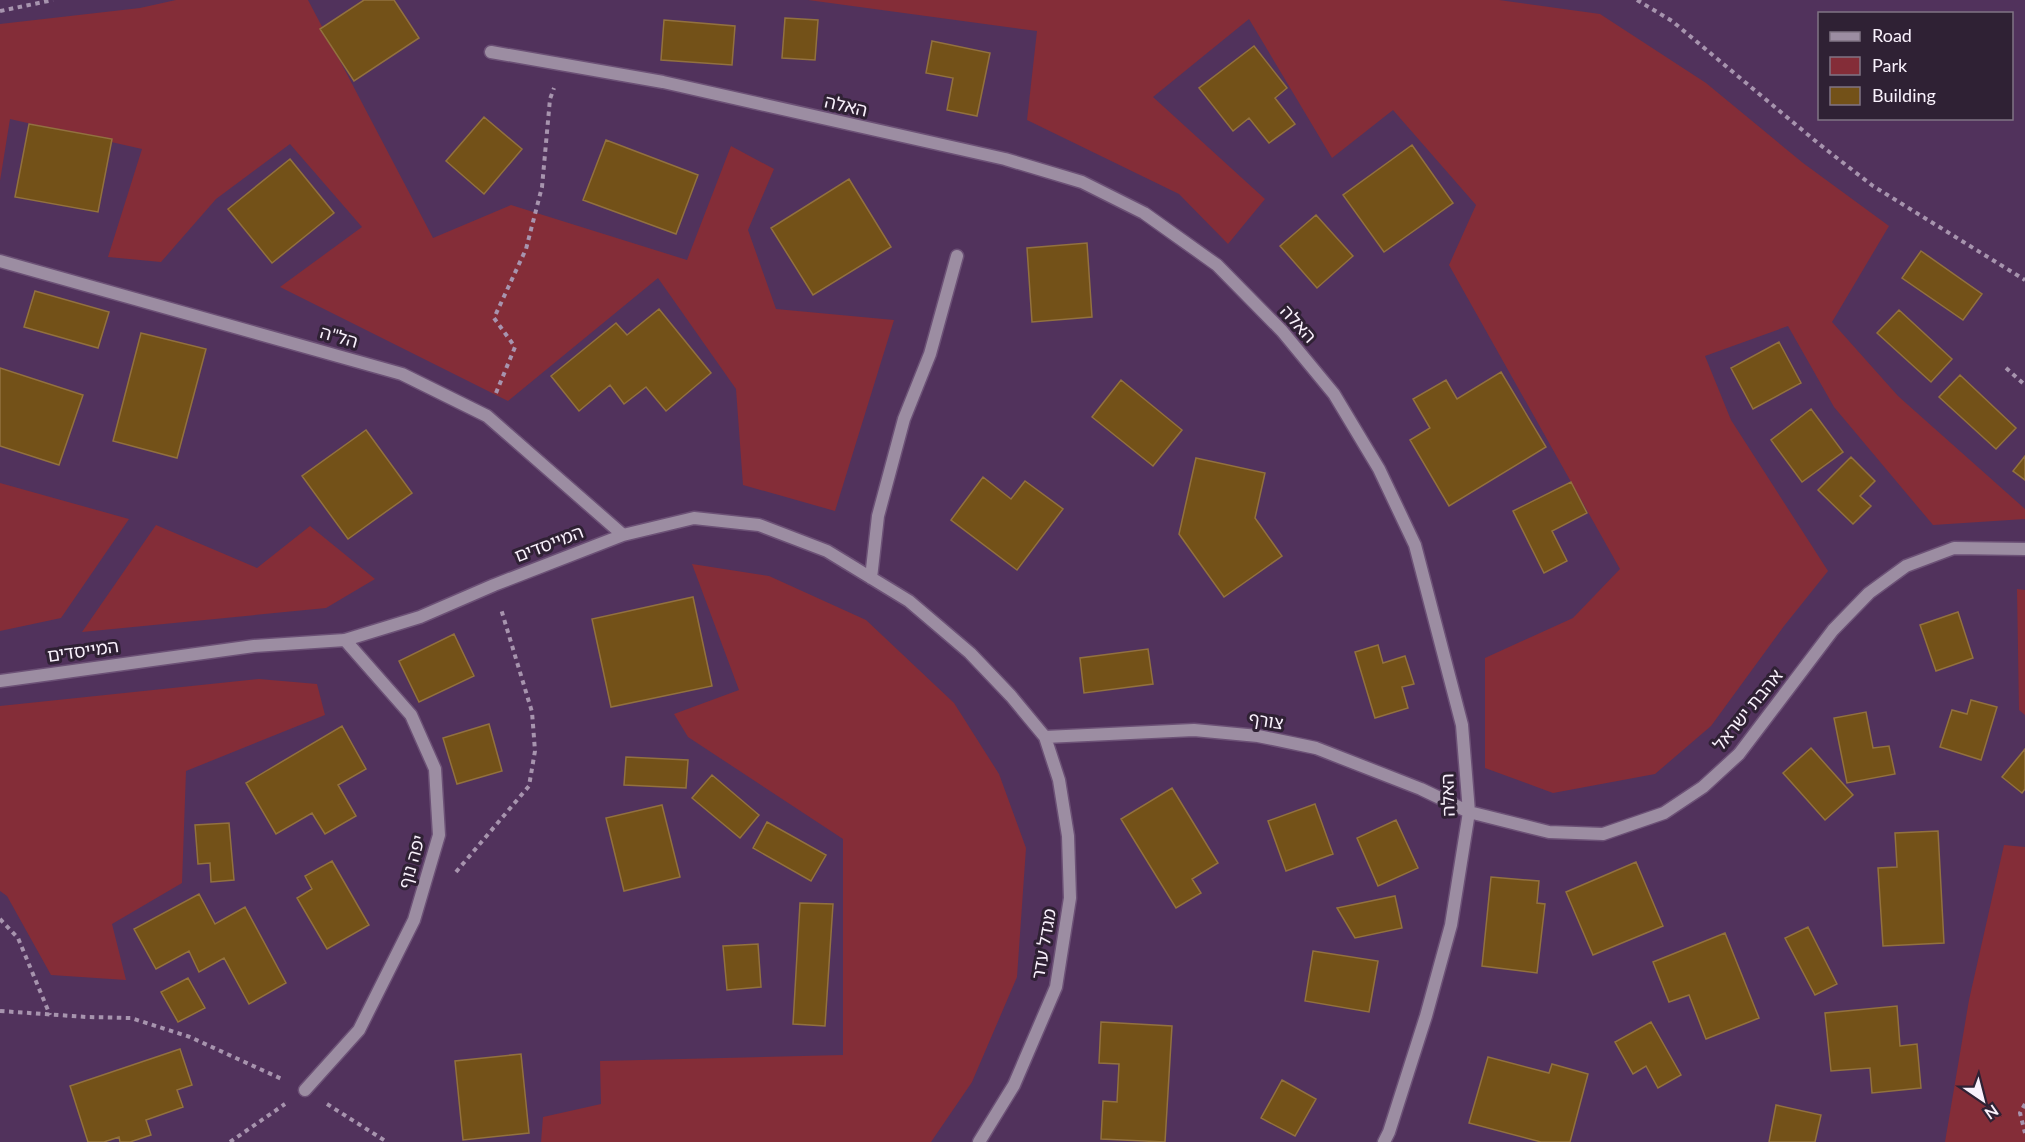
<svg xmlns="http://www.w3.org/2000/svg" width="2025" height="1142" viewBox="0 0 2025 1142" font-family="Lato,'Noto Sans Hebrew',sans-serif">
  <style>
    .green { fill: #842d38 }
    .building { fill: #735118; stroke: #92713f; stroke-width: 1.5 }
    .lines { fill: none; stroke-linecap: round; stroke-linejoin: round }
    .lane-casing { stroke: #6c5176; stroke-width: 15 }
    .street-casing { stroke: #6c5176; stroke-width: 15 }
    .path { stroke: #a794ae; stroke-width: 4; stroke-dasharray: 4.5 4.5; stroke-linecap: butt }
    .lane { stroke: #9c8da2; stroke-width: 12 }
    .street { stroke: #9c8da2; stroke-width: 12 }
    .labels { text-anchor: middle; stroke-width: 6; stroke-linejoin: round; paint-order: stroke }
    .street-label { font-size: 18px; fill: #f9f1fc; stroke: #2f2134 }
  </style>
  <rect width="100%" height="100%" fill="#51325c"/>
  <!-- green -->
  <path class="green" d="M176,0H308L433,238L511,205L687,260L731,146L774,169L748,230L776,309L894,320L835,511L743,485L736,389L658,278L508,401L280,287L362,227L290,144L216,199L161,262L108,257L142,149L10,119L0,181V24L140,8Z
    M808,0H1499L1600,14L1706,83L1803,163L1889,226L1832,322L1898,396L2025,509V519L1933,525L1834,407L1788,326L1705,356L1731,420L1828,571L1784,626L1711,726L1655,774L1553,793L1485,768V658L1573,618L1620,569L1449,265L1476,205L1393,110L1332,158L1249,19L1153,97L1265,199L1228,244L1179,194L1027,120L1037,31Z
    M0,483L129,519L61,618L0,631Z
    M156,525L257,568L310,526L375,579L326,608L82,632Z
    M692,564L769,576L866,620L954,703L999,774L1026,848L1017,977L972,1082L931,1142H541L543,1117L601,1104L600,1061L843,1055V839L688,737L674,714L739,690Z
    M2017,589L2025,590V715L2019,710Z
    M259,679L317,684L325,715L186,771L182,883L112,924L126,980L51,975L7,896L0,891V706Z
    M2004,845L2025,847V1142H1945L1969,1000Z"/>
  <!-- building -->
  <path class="building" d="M364,0H394L419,38L354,81L320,29Z
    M785,18L818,20L815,60L782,58Z
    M664,20L735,26L732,65L661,60Z
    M932,41L990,53L977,116L947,110L953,78L926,73Z
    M1254,46L1287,88L1275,98L1295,124L1269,143L1249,118L1233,131L1199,88Z
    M484,117L522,149L484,194L446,161Z
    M29,124L112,139L98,212L15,197Z
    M606,140L698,175L676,234L583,200Z
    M1412,145L1453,203L1384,252L1343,195Z
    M290,159L334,213L272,263L228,209Z
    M849,179L891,247L813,295L771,228Z
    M1316,215L1353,256L1317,288L1280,246Z
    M1087,243L1092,317L1032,322L1027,248Z
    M1921,251L1982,294L1963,320L1902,278Z
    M35,291L109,312L98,348L24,327Z
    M659,309L711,373L666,411L646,387L624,404L610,385L579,411L551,376L616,323L627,335Z
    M1899,310L1952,359L1931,382L1877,333Z
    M141,333L206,349L177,458L113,441Z
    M1779,342L1801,383L1753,409L1731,368Z
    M0,368L83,395L59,465L0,446Z
    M1501,372L1546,447L1449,506L1410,440L1430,428L1413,399L1446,380L1457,399Z
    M1960,375L2016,428L1996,449L1939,397Z
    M1121,380L1182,430L1153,466L1092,417Z
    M1811,409L1843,452L1802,482L1771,440Z
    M366,430L412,493L348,539L302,476Z
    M2025,456V480L2013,471Z
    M1851,457L1875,481L1860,496L1871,506L1853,524L1818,490Z
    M1196,458L1265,473L1255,518L1282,556L1224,597L1179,534Z
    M983,477L1011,499L1025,481L1063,509L1017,570L951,520Z
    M1571,482L1587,513L1552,531L1567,561L1544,573L1513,511Z
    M693,597L712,686L611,707L592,619Z
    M1958,612L1973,658L1936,671L1920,625Z
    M454,634L474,676L419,702L399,661Z
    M1378,645L1383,663L1405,656L1414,684L1402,687L1408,708L1375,718L1355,652Z
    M1148,649L1153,684L1084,693L1080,658Z
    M1971,700L1997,707L1981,760L1940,747L1952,710L1967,714Z
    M1866,712L1873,748L1889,746L1895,774L1847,783L1834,718Z
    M489,724L502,771L457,784L443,738Z
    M342,726L366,769L338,785L356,816L325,834L312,813L276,834L246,783Z
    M1811,748L1853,795L1825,820L1783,773Z
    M2025,749V789L2022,793L2002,777Z
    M626,757L688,760L686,788L624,785Z
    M712,775L759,815L740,838L692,798Z
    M1172,788L1218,863L1192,879L1201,893L1176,908L1121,819Z
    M1315,804L1333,854L1286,871L1268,821Z
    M662,805L680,877L624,891L606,818Z
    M1396,820L1418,868L1378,886L1357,838Z
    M767,822L826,855L811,881L753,848Z
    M229,823L234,880L211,882L210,863L198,864L195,825Z
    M1938,831L1944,943L1883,946L1878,868L1897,867L1895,833Z
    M332,861L369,925L327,949L297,898L312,889L305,876Z
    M1636,862L1663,926L1593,955L1566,892Z
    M1491,877L1539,881L1537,903L1545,904L1537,973L1482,966Z
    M199,894L215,924L245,907L286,983L249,1004L224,958L199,972L189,951L156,969L134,929Z
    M1395,896L1402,928L1355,938L1337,908Z
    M800,903L833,904L825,1026L793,1024Z
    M1808,927L1837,984L1815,995L1785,938Z
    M1725,933L1759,1018L1706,1039L1689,995L1669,1002L1653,962Z
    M758,944L761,987L727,990L723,946Z
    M1313,951L1378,961L1369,1012L1305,1001Z
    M188,978L205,1008L178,1022L161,992Z
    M1897,1006L1900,1046L1917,1044L1921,1088L1872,1093L1870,1068L1831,1071L1825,1013Z
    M1101,1022L1172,1026L1165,1142L1101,1139L1103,1101L1117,1102L1119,1064L1099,1063Z
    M1651,1022L1681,1075L1658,1088L1646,1066L1633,1074L1615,1042Z
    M180,1049L192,1085L177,1090L183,1107L146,1120L151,1135L130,1142H120L119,1137L104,1142H88L70,1086Z
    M521,1054L529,1133L463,1140L455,1061Z
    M1488,1057L1549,1073L1552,1064L1588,1074L1570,1142H1541L1469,1123Z
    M1282,1080L1316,1099L1295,1136L1261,1118Z
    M1776,1105L1821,1115L1815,1142H1769Z"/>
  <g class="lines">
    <!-- lane casing -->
    <g class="lane-casing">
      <path id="lane" d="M305,1090L359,1030L414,920L439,835L435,769L411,715L345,640"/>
    </g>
    <!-- street casing -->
    <g class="street-casing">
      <path id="street" d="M491,52L663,82L1005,159L1082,182L1144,213L1217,265L1282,331L1334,394L1379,469L1415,545L1462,725L1469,812L1451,925L1426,1016L1389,1132L1384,1142
        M0,261L402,374L487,416L623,535
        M871,578L878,516L904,419L930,354L957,256
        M0,681L254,646L345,640L420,617L494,585L623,535L694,518L759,525L827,551L909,601L970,653L1011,696L1045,737L1059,780L1068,836L1070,898L1056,987L1014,1085L979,1142
        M1045,737L1194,730L1258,736L1316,748L1421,789L1469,812L1549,832L1603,834L1664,813L1703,787L1739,754L1833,630L1869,593L1906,566L1954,548L2025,549"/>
    </g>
    <!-- path -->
    <path class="path" d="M1637,0L1672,21L1819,144L1873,186L2025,280
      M0,11L53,0
      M2006,368L2025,385
      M496,393L515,347L494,318L526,249L542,187L550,99L554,88
      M456,872L529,786L535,751L532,712L501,609
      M0,919L18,938L50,1015
      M0,1011L87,1017L131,1018L190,1037L284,1080
      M327,1104L387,1142
      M2025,1104L2020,1113L2025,1133
      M230,1142L285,1104"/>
    <!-- lane -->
    <use href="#lane" class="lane"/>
    <!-- street -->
    <use href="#street" class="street"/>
  </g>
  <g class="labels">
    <!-- street labels -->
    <g class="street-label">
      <text transform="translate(846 106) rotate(13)" y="6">האלה</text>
      <text transform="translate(1298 324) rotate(48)" y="6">האלה</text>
      <text transform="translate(339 337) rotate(16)" y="6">הל"ה</text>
      <text transform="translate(549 544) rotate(-21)" y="6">המייסדים</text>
      <text transform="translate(83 651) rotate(-8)" y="6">המייסדים</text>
      <text transform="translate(1748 710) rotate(-51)" y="6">אהבת ישראל</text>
      <text transform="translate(1266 721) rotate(9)" y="6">צורף</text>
      <text transform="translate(1448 795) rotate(-92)" y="6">האלה</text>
      <text transform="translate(412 862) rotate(-74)" y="6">יפה נוף</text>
      <text transform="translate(1044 944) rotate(-80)" y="6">מגדל עדר</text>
    </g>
  </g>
  <!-- legend -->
  <rect x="1818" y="12" width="195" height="108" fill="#2f2134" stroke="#807484" stroke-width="1.5"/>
  <rect x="1830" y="32" width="30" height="9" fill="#9c8da2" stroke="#807484" stroke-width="1.5"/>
  <text x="1872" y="42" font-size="18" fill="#f9f1fc">Road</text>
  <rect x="1830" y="57" width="30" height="18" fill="#842d38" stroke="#807484" stroke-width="1.5"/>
  <text x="1872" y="72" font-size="18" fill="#f9f1fc">Park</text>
  <rect x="1830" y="87" width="30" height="18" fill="#735118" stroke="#807484" stroke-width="1.5"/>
  <text x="1872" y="102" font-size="18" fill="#f9f1fc">Building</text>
  <!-- north arrow -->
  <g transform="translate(1983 1100) rotate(145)" stroke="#2f2134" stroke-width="4.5" paint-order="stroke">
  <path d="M0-4.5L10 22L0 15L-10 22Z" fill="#f9f1fc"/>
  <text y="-9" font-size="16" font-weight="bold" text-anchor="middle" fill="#f9f1fc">N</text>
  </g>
</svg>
